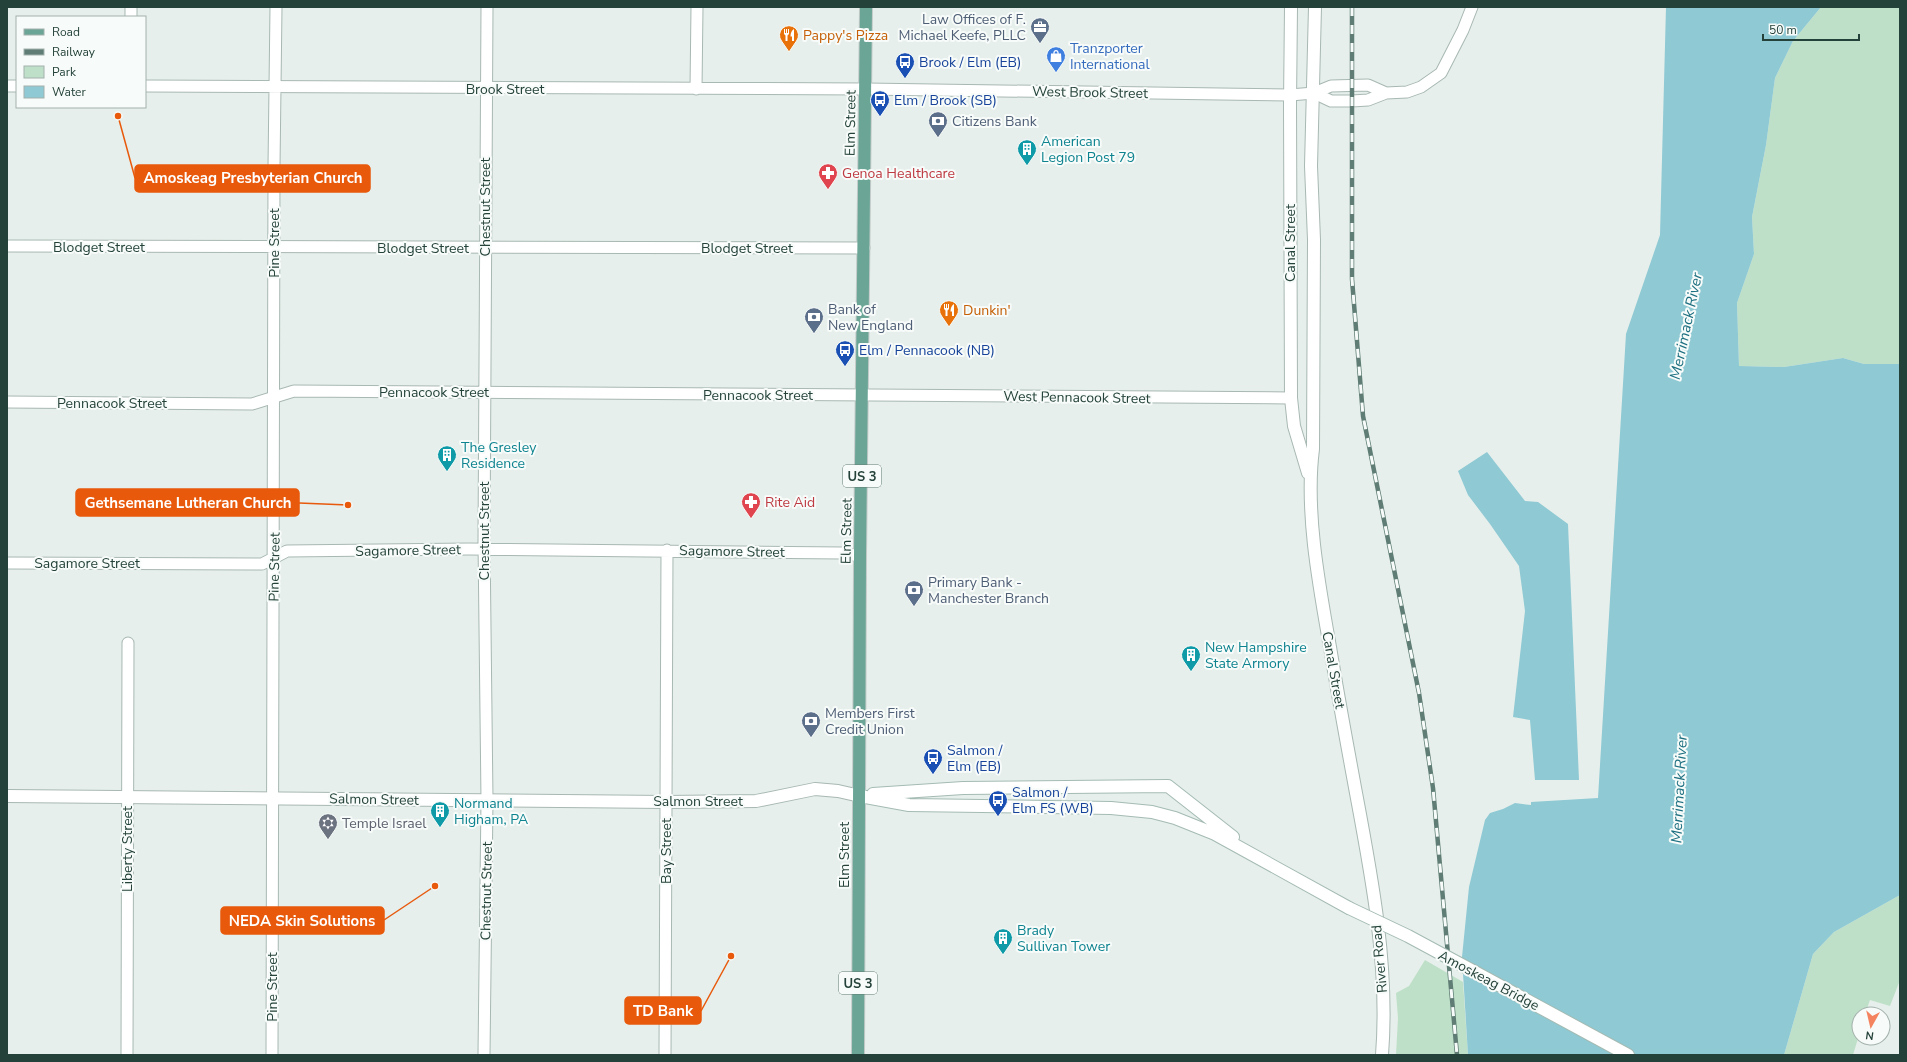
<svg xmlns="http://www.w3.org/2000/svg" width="1907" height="1062" viewBox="0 0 1907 1062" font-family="'Nunito Sans',sans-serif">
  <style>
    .green { fill: #bfe0c8 }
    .water { fill: #8ec9d4 }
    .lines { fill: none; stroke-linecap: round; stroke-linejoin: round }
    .minor-casing { stroke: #a8b8b2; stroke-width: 13 }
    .tertiary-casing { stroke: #a8b8b2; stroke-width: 14 }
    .secondary-casing { stroke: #a4bbb3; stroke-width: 14 }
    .primary-casing { stroke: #c2cac8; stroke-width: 14 }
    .minor { stroke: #fff; stroke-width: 11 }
    .tertiary { stroke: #fff; stroke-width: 12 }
    .secondary { stroke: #fff; stroke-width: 12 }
    .primary { stroke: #6aa596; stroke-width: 12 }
    .rail-casing { stroke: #5f7d75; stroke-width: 4.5 }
    .rail { stroke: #f7fbf9; stroke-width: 3; stroke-dasharray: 9; stroke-linecap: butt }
    .secondary-bridge-casing { stroke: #a4bbb3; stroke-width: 14; stroke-linecap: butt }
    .secondary-bridge { stroke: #fff; stroke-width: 12 }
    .labels { text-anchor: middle; stroke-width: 4; stroke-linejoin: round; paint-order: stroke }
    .shield { fill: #f7fbf9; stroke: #637a73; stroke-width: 1 }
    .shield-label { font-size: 13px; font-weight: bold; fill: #24423a }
    .service-label { font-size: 14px; fill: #4e5e75; stroke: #f7fbf9; text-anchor: start }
    .food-label { font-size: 14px; fill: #c56008; stroke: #f7fbf9; text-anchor: start }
    .shop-label { font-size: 14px; fill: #366cbe; stroke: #f7fbf9; text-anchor: start }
    .transit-label { font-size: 14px; fill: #164399; stroke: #f7fbf9; text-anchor: start }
    .street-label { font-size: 14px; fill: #24423a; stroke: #f7fbf9 }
    .culture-label { font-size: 14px; fill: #0d838f; stroke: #f7fbf9; text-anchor: start }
    .health-label { font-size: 14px; fill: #be3a42; stroke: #f7fbf9; text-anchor: start }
    .worship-label { font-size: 14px; fill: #5b616d; stroke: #f7fbf9; text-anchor: start }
    .water-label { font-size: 15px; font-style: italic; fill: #1c6f80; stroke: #f7fbf9 }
    .leader { fill: none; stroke: #e8590c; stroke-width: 1.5 }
    .callout-dot { fill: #e8590c; stroke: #f7fbf9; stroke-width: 1.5 }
    .callout { fill: #e8590c; stroke: #e8590c; stroke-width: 1.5 }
    .callout-label { font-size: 15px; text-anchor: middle; font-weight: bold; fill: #fff }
  </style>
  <rect width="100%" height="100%" fill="#e6efeb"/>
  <!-- green -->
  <path class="green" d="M1821,7H1900V364H1864L1843,358L1784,367L1739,366L1737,303L1754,254L1752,217L1766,145L1775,78L1793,41Z
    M1900,895V980L1890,1006L1870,1000L1865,1014H1859V1035L1853,1055H1784L1813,954L1834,932Z
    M1425,960L1463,982L1468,1055H1396L1398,1018L1396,993L1409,986Z"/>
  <!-- water -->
  <path class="water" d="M1666,7H1821L1793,41L1775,78L1766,145L1752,217L1754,254L1737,303L1739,366L1784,367L1843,358L1864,364H1900V895L1834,932L1813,954L1784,1055H1468L1462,957L1469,887L1485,820L1490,813L1503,809L1515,803L1531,805V802L1598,798L1626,334L1660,235Z
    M1487,452L1525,501L1538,502L1568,524L1579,780H1535L1530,720L1513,717L1525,611L1519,566L1490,524L1468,495L1458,471Z"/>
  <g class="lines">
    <!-- minor casing -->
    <g class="minor-casing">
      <path id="minor" d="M131,17V7
        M7,86H17
        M145,86L866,89L1290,95L1314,93L1331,86L1368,85L1386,93
        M696,89L697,7
        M1314,93L1331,101H1352L1368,100L1386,93L1407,92L1421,87L1441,73L1463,30L1472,7
        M7,246L864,248
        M7,402L252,404L294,391L1291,398
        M7,563L262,564L287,551L469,549L842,553L860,556
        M127,1055L128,643
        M272,1055L274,167L276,7
        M484,1055L487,800L484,541L487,7
        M665,1055L667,550"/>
    </g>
    <!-- tertiary casing -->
    <g class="tertiary-casing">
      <path id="tertiary" d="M1291,7L1290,104L1291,398L1294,426L1308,473
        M1315,7L1311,166L1314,240L1313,449C1305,511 1319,585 1330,647C1338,696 1347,744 1356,793C1372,878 1389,967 1382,1055
        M7,796L666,802L756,801L815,789L838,791L860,796"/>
    </g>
    <!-- secondary casing -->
    <g class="secondary-casing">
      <path id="secondary" d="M873,794L963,788L1168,786L1233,837
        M860,796L909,805L1111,808L1152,812L1175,818L1215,834L1349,908
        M1473,971L1628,1055"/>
    </g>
    <!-- primary casing -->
    <g class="primary-casing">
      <path id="primary" d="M858,1055L860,556L866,7"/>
    </g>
    <!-- minor -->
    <use href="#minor" class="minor"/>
    <!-- tertiary -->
    <use href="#tertiary" class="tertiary"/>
    <!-- secondary -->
    <use href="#secondary" class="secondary"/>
    <!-- primary -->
    <use href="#primary" class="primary"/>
    <!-- rail casing -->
    <g class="rail-casing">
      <path id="rail" d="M1352,7V279L1363,416L1419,693L1433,788L1457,1055"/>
    </g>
    <!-- rail -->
    <use href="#rail" class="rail"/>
    <!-- secondary-bridge casing -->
    <g class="secondary-bridge-casing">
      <path id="secondary-bridge" d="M1349,908L1408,936L1473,971"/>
    </g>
    <!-- secondary-bridge -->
    <use href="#secondary-bridge" class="secondary-bridge"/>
  </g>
  <!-- icons -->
  <defs>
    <g id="office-pin" transform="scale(1)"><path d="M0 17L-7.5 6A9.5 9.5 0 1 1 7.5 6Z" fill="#5c6f8a" stroke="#f7fbf9"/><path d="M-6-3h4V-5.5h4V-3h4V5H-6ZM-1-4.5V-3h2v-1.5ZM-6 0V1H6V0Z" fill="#fff"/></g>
    <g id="restaurant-pin" transform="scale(1)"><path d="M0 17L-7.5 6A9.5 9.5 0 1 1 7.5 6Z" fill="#e8710a" stroke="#f7fbf9"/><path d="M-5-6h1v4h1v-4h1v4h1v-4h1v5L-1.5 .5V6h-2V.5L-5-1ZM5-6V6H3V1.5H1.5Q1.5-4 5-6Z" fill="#fff"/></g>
    <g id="shop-pin" transform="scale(1)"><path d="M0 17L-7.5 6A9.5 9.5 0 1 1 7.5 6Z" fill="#3f7fe0" stroke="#f7fbf9"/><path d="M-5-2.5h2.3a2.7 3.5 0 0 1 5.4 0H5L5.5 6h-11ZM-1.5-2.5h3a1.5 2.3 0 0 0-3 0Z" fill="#fff"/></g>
    <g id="bus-pin" transform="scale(1)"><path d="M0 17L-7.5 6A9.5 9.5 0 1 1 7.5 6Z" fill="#1a4fb4" stroke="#f7fbf9"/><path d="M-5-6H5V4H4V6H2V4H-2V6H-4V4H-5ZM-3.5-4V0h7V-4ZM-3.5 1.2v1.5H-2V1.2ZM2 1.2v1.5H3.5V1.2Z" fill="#fff"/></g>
    <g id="bank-pin" transform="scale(1)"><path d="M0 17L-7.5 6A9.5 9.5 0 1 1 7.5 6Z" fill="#5c6f8a" stroke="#f7fbf9"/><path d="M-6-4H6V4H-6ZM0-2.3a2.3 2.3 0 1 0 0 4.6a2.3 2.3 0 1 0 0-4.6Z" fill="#fff"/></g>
    <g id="building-pin" transform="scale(1)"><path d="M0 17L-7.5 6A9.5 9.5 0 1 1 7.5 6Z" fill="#0f9aa8" stroke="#f7fbf9"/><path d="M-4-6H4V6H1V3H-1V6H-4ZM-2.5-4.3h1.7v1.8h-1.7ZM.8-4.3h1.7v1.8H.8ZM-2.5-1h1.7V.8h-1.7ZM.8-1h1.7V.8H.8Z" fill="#fff"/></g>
    <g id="pharmacy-pin" transform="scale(1)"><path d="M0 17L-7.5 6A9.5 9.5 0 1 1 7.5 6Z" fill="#e0444e" stroke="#f7fbf9"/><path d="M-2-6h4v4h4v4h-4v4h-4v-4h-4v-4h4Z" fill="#fff"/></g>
    <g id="synagogue-pin" transform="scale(1)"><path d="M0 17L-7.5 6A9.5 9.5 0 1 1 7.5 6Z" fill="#6b7280" stroke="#f7fbf9"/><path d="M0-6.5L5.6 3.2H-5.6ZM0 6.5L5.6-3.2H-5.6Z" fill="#fff"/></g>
  </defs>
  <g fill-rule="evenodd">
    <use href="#office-pin" x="1040" y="27"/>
    <use href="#restaurant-pin" x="789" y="35"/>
    <use href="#shop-pin" x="1056" y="56"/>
    <use href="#bus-pin" x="905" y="62"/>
    <use href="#bus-pin" x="880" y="100"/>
    <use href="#bank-pin" x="938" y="121"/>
    <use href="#building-pin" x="1027" y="149"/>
    <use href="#pharmacy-pin" x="828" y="173"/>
    <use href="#restaurant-pin" x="949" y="310"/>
    <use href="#bank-pin" x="814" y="317"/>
    <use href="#bus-pin" x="845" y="350"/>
    <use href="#building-pin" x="447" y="455"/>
    <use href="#pharmacy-pin" x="751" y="502"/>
    <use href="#bank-pin" x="914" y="590"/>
    <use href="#building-pin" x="1191" y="655"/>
    <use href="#bank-pin" x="811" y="721"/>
    <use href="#bus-pin" x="933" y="758"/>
    <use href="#bus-pin" x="998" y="800"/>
    <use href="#building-pin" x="440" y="811"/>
    <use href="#synagogue-pin" x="328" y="823"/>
    <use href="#building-pin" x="1003" y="938"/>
  </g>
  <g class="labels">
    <!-- shield labels -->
    <g class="shield">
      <rect x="843" y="465" width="38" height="22" rx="3"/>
      <rect x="839" y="972" width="38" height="22" rx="3"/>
    </g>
    <g class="shield-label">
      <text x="862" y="481">US 3</text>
      <text x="858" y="988">US 3</text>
    </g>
    <!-- service labels -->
    <g class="service-label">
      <text x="1026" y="24" text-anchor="end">Law Offices of F.<tspan x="1026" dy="16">Michael Keefe, PLLC</tspan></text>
      <text x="952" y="126">Citizens Bank</text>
      <text x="828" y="314">Bank of<tspan x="828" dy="16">New England</tspan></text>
      <text x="928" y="587">Primary Bank -<tspan x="928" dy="16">Manchester Branch</tspan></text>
      <text x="825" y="718">Members First<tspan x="825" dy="16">Credit Union</tspan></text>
    </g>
    <!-- food labels -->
    <g class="food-label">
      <text x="803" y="40">Pappy's Pizza</text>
      <text x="963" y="315">Dunkin'</text>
    </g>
    <!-- shop labels -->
    <g class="shop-label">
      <text x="1070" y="53">Tranzporter<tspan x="1070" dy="16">International</tspan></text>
    </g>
    <!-- transit labels -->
    <g class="transit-label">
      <text x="919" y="67">Brook / Elm (EB)</text>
      <text x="894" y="105">Elm / Brook (SB)</text>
      <text x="859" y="355">Elm / Pennacook (NB)</text>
      <text x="947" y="755">Salmon /<tspan x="947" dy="16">Elm (EB)</tspan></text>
      <text x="1012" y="797">Salmon /<tspan x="1012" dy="16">Elm FS (WB)</tspan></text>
    </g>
    <!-- street labels -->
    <g class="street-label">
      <text x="505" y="94">Brook Street</text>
      <text transform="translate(1090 92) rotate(1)" y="5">West Brook Street</text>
      <text transform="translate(850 123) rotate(-89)" y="5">Elm Street</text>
      <text transform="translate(485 207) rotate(-90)" y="5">Chestnut Street</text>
      <text transform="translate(274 243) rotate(-90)" y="5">Pine Street</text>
      <text transform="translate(1290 243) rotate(-90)" y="5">Canal Street</text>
      <text x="99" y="252">Blodget Street</text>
      <text x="423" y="253">Blodget Street</text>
      <text x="747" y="253">Blodget Street</text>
      <text x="434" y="397">Pennacook Street</text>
      <text x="758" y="400">Pennacook Street</text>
      <text transform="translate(1077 397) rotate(1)" y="5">West Pennacook Street</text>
      <text x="112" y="408">Pennacook Street</text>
      <text transform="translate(484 531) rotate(-90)" y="5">Chestnut Street</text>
      <text transform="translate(846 531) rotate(-89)" y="5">Elm Street</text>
      <text transform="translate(408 550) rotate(-1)" y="5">Sagamore Street</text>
      <text transform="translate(732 551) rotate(1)" y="5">Sagamore Street</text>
      <text x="87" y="568">Sagamore Street</text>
      <text transform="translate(274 567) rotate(-89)" y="5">Pine Street</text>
      <text transform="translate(1334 670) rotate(80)" y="5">Canal Street</text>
      <text transform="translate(374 799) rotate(1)" y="5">Salmon Street</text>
      <text x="698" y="806">Salmon Street</text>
      <text transform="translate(127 849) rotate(-90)" y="5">Liberty Street</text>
      <text transform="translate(666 851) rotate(-90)" y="5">Bay Street</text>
      <text transform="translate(844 855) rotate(-90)" y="5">Elm Street</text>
      <text transform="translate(486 891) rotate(-89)" y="5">Chestnut Street</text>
      <text transform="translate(1379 959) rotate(-95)" y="5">River Road</text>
      <text transform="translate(1489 980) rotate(28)" y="5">Amoskeag Bridge</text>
      <text transform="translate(272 987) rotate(-90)" y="5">Pine Street</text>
    </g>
    <!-- culture labels -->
    <g class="culture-label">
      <text x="1041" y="146">American<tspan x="1041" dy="16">Legion Post 79</tspan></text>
      <text x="461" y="452">The Gresley<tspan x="461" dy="16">Residence</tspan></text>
      <text x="1205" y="652">New Hampshire<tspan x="1205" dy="16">State Armory</tspan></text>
      <text x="454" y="808">Normand<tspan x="454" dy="16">Higham, PA</tspan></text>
      <text x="1017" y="935">Brady<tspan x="1017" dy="16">Sullivan Tower</tspan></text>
    </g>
    <!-- health labels -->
    <g class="health-label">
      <text x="842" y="178">Genoa Healthcare</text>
      <text x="765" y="507">Rite Aid</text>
    </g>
    <!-- worship labels -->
    <g class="worship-label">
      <text x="342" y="828">Temple Israel</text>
    </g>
    <!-- water labels -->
    <g class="water-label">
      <text transform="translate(1686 326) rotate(-78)" y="5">Merrimack River</text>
      <text transform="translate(1679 789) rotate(-87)" y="5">Merrimack River</text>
    </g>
  </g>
  <!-- callouts -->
  <path class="leader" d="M118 116L135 178M348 505L299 503M435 886L384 920M731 956L701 1011"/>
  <g class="callout-dot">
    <circle cx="118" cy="116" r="4"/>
    <circle cx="348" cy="505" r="4"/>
    <circle cx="435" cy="886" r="4"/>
    <circle cx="731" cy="956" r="4"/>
  </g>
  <g class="callout">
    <rect x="135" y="165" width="235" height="27" rx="4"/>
    <rect x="76" y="489" width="223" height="27" rx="4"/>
    <rect x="221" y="907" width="163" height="27" rx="4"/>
    <rect x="625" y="997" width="76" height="27" rx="4"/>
  </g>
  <g class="callout-label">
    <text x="253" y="183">Amoskeag Presbyterian Church</text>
    <text x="188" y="508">Gethsemane Lutheran Church</text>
    <text x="302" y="926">NEDA Skin Solutions</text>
    <text x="663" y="1016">TD Bank</text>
  </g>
  <!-- border -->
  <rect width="1907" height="1062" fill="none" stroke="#24423a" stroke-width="16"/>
  <!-- legend -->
  <rect x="16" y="16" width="130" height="92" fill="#f7fbf9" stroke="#a3b1ad"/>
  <rect x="24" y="29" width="20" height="6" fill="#6aa596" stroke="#a3b1ad"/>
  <text x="52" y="36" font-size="12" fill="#24423a">Road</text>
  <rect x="24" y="49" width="20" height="6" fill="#5f7d75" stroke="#a3b1ad"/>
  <text x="52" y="56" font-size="12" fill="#24423a">Railway</text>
  <rect x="24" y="66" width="20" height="12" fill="#bfe0c8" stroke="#a3b1ad"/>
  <text x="52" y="76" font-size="12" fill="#24423a">Park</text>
  <rect x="24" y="86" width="20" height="12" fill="#8ec9d4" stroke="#a3b1ad"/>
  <text x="52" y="96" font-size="12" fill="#24423a">Water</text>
  <!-- north arrow -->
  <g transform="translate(1871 1026) rotate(188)"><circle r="19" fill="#f7fbf9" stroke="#a3b1ad"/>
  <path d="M0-3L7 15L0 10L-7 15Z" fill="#f4845f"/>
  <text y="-6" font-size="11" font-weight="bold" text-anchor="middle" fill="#24423a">N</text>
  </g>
  <!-- scale -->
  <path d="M1763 34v6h96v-6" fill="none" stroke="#24423a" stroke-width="2"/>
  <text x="1769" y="34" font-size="12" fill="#24423a" stroke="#f7fbf9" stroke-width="3" paint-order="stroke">50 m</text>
</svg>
